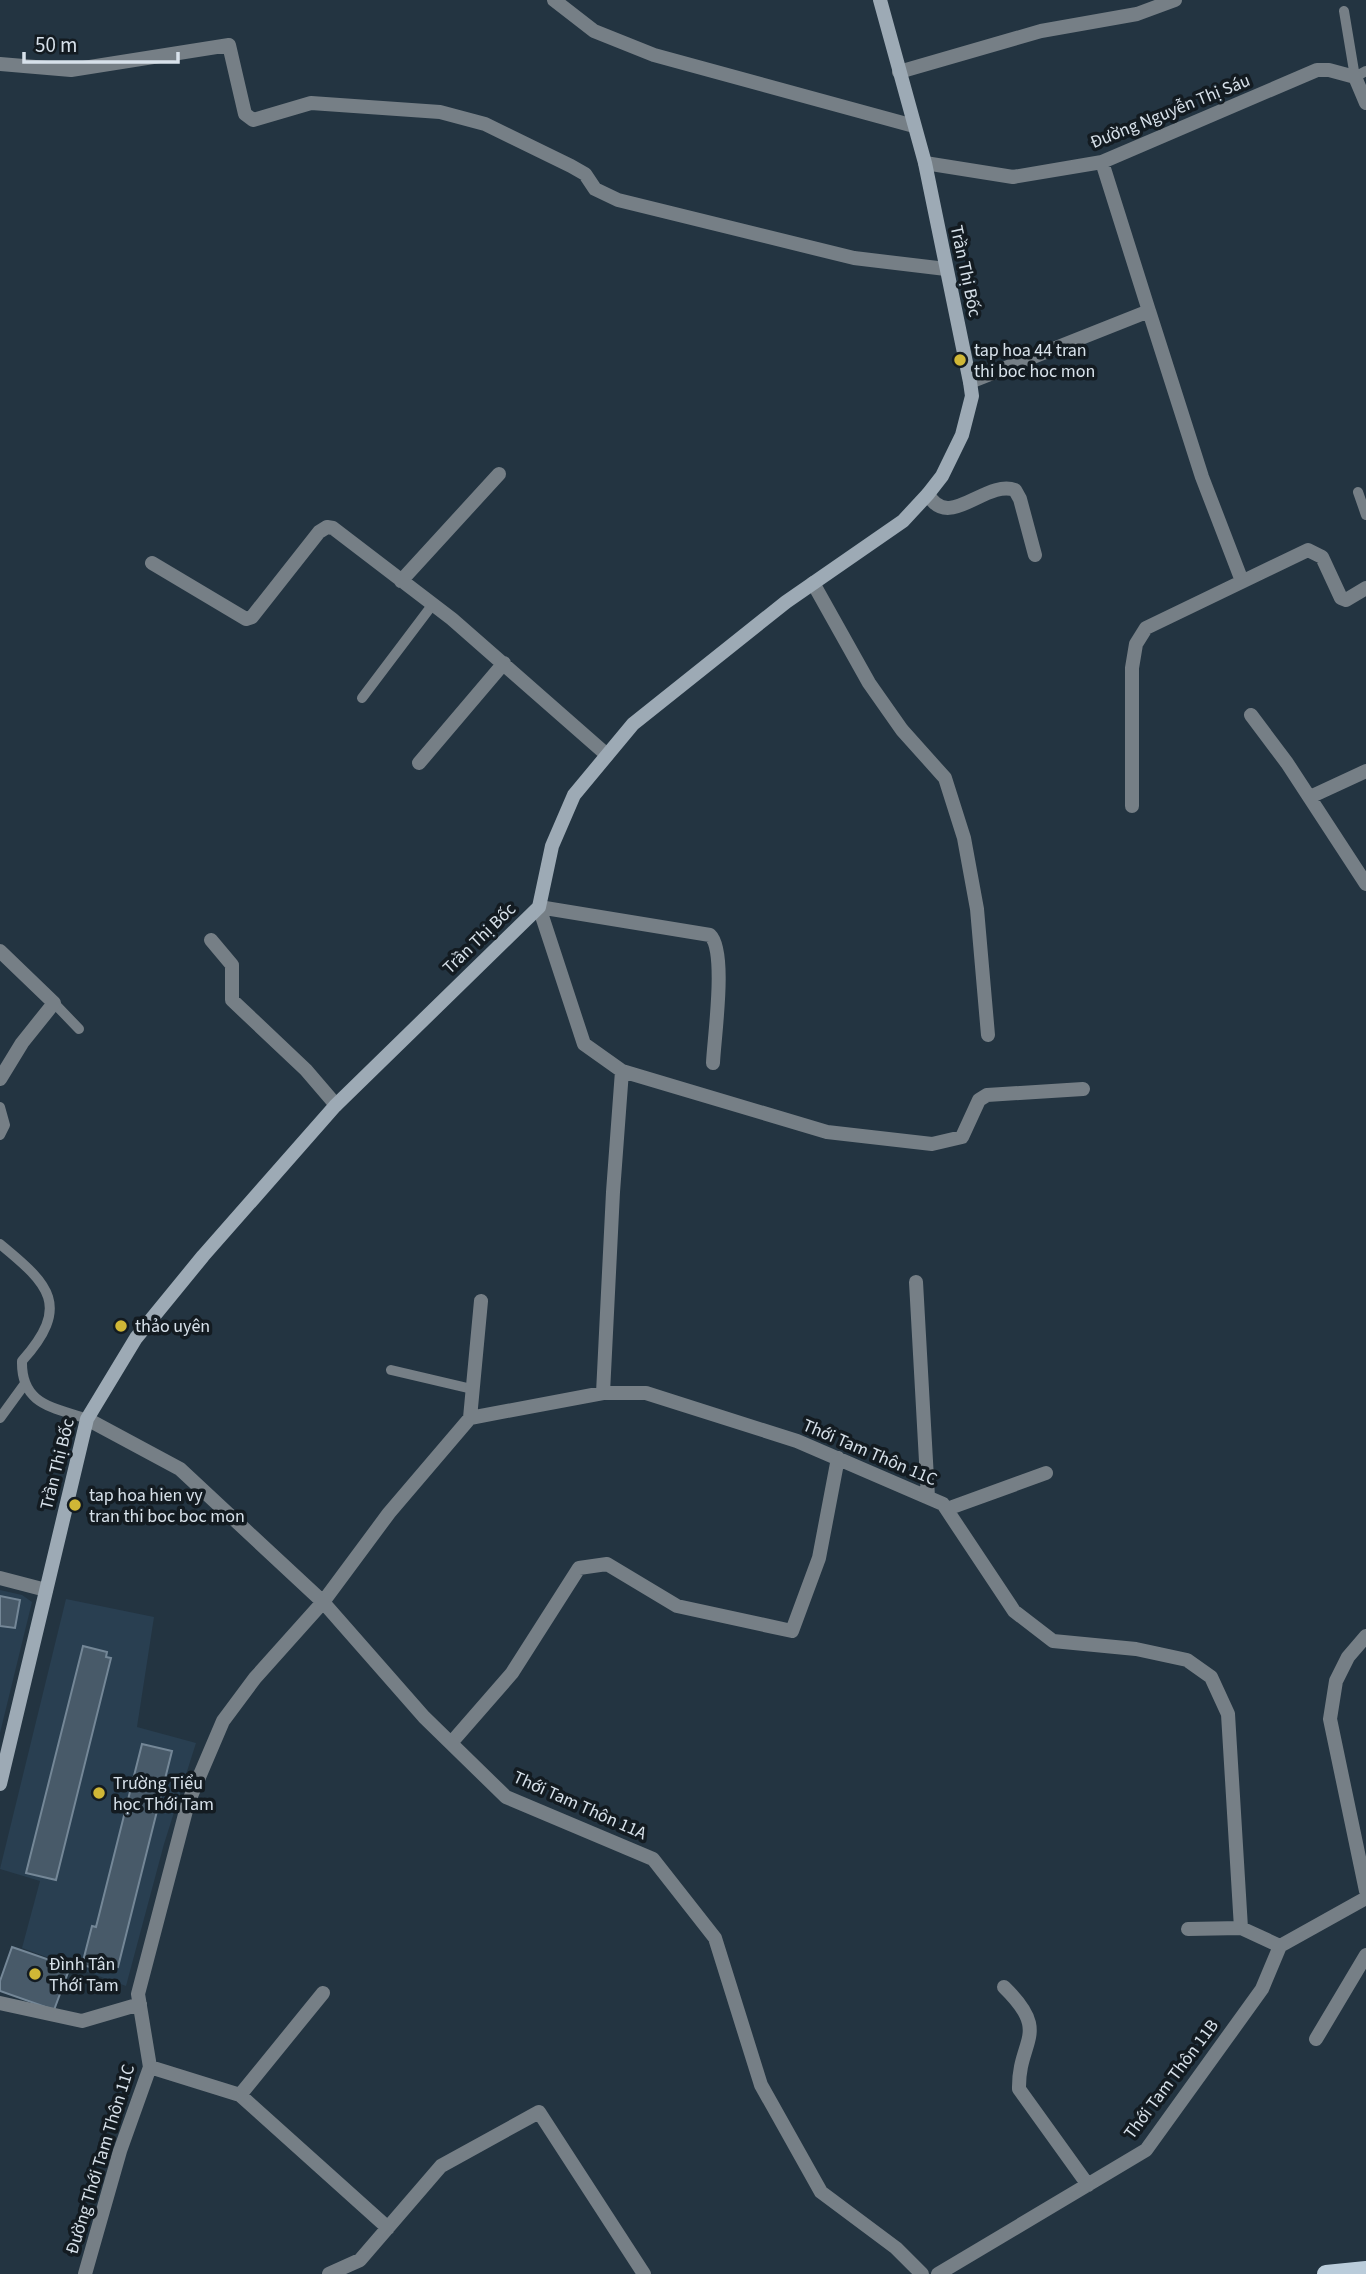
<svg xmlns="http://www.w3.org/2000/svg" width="1366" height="2274" viewBox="0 0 1366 2274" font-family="'Source Sans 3',sans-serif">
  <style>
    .built { fill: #293f51 }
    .building { fill: #485a69; stroke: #748797; stroke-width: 2 }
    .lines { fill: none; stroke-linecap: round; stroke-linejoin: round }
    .lane { stroke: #767f86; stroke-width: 10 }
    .street { stroke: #767f86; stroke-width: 14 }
    .secondary { stroke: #9daab5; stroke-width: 14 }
    .primary { stroke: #baccda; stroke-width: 18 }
    .poi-dot { fill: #d0b736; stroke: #131b21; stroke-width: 2.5 }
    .labels { text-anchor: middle; stroke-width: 7; stroke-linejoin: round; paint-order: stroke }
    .street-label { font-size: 18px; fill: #d7e1ea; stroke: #131b21 }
    .poi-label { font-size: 18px; fill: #d7e1ea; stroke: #131b21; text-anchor: start }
  </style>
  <rect width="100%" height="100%" fill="#233441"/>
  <!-- built -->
  <path class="built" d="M0,1590L22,1595L32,1602L0,1733Z
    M66,1599L154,1617L137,1727L196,1743L164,1844L126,1986L22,1948L40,1881L0,1869Z"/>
  <!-- building -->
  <path class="building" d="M0,1596L20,1600L15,1628L0,1626Z
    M83,1646L107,1652L106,1657L111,1658L56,1880L26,1873Z
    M142,1744L172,1751L118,1967L100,1962L98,1969L82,1965L92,1926L96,1927Z
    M12,1947L70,1967L54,2010L0,1991V1981Z"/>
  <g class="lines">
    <!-- lane -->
    <path class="lane" d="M1344,11L1355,77L1366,71
      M1358,492L1366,515
      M362,698L433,604
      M54,1003L79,1029
      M0,1107L5,1125L0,1135
      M0,1244C50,1285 71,1306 22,1361C21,1405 53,1407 87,1419
      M391,1370L472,1389
      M0,1418L24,1385"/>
    <!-- street -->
    <path class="street" d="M554,0L594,31L654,55L914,126
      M0,64L71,70L229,45L245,114L253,120L311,103L440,112L485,124L571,166L585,174L595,189L618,200L854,258L946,269
      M899,72L1041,31L1137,14L1175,0
      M1102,162L1149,311
      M925,163L1013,177L1102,162L1317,70H1329L1355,77L1366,103
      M970,382L1149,311L1202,477L1242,581
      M928,494C948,532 986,479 1015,490L1020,499L1035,555
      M152,563L246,619L252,617L319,532L327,527L333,528L452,619L607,755
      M401,581L499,474
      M813,583L869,683L902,730L945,778L964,838L977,909L988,1035
      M1251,715L1287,763L1366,884
      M419,763L504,663
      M1310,797L1366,771
      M1132,806V668L1136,644L1146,628L1308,550L1322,557L1341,598L1346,600L1366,588
      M211,940L232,965V1000L306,1070L336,1105
      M0,951L54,1003L22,1043L0,1079
      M713,1063C714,1038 727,951 710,935L539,907L584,1044L622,1071L827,1132L932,1144L962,1137L979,1100L987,1095L1083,1089
      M916,1282L928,1497
      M603,1393L613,1192L622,1071
      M470,1418L481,1301
      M87,1419L180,1469L323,1602L424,1717L506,1797L653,1859L715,1938L761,2085L821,2192L896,2248L922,2274
      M947,1509L1046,1473
      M0,1578L46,1590
      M1366,1636L1348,1657L1336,1681L1330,1719L1366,1891
      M451,1743L512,1673L579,1568L607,1564L677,1606L792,1631L819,1558L838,1458
      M1188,1929L1241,1928
      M1004,1987C1052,2034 1018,2039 1019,2089L1088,2185
      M0,2003L82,2021L140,2004
      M1316,2039L1366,1955
      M150,2067L240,2095L323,1993
      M240,2095L388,2228
      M85,2274L120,2151L150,2067L138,1994L188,1803L223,1721L255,1678L323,1602L389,1513L470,1418L603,1393H646L797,1441L943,1504L1014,1611L1053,1641L1136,1649L1187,1660L1211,1677L1228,1714L1241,1928L1280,1946
      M329,2274L360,2260L441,2166L539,2112L644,2274
      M938,2274L1146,2150L1262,1989L1280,1946L1366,1898"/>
    <!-- secondary -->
    <path class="secondary" d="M0,1784L87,1419L136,1338L203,1256L335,1106L539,907L552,846L574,795L633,724L786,602L903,521L928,494L942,476L962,435L972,396L970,382L925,163L880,0"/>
    <!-- primary -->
    <path class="primary" d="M1326,2274L1366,2270"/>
  </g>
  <!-- markers -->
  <g class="poi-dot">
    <circle cx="960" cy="360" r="7"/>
    <circle cx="121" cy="1326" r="7"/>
    <circle cx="75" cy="1505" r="7"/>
    <circle cx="99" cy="1793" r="7"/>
    <circle cx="35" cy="1974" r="7"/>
  </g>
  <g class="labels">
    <!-- street labels -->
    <g class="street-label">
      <text transform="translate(1170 111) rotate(-22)" y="6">Đường Nguyễn Thị Sáu</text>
      <text transform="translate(966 271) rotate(78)" y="6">Trần Thị Bốc</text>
      <text transform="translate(479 938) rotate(-44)" y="6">Trần Thị Bốc</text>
      <text transform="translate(870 1452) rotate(23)" y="6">Thới Tam Thôn 11C</text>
      <text transform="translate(57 1464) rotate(-76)" y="6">Trần Thị Bốc</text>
      <text transform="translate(580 1805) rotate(24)" y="6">Thới Tam Thôn 11A</text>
      <text transform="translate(1171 2079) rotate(-53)" y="6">Thới Tam Thôn 11B</text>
      <text transform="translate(100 2159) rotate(-73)" y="6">Đường Thới Tam Thôn 11C</text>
    </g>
    <!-- poi labels -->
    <g class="poi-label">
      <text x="974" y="356">tap hoa 44 tran<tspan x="974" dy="21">thi boc hoc mon</tspan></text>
      <text x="135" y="1332">thảo uyên</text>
      <text x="89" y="1501">tap hoa hien vy<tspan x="89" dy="21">tran thi boc boc mon</tspan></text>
      <text x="113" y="1789">Trường Tiểu<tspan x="113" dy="21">học Thới Tam</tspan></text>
      <text x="49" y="1970">Đình Tân<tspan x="49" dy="21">Thới Tam</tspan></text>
    </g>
  </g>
  <!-- scale -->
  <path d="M24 52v10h154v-10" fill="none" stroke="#d7e1ea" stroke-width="3.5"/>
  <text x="35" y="52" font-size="21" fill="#d7e1ea" stroke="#131b21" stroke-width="5" paint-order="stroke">50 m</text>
</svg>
